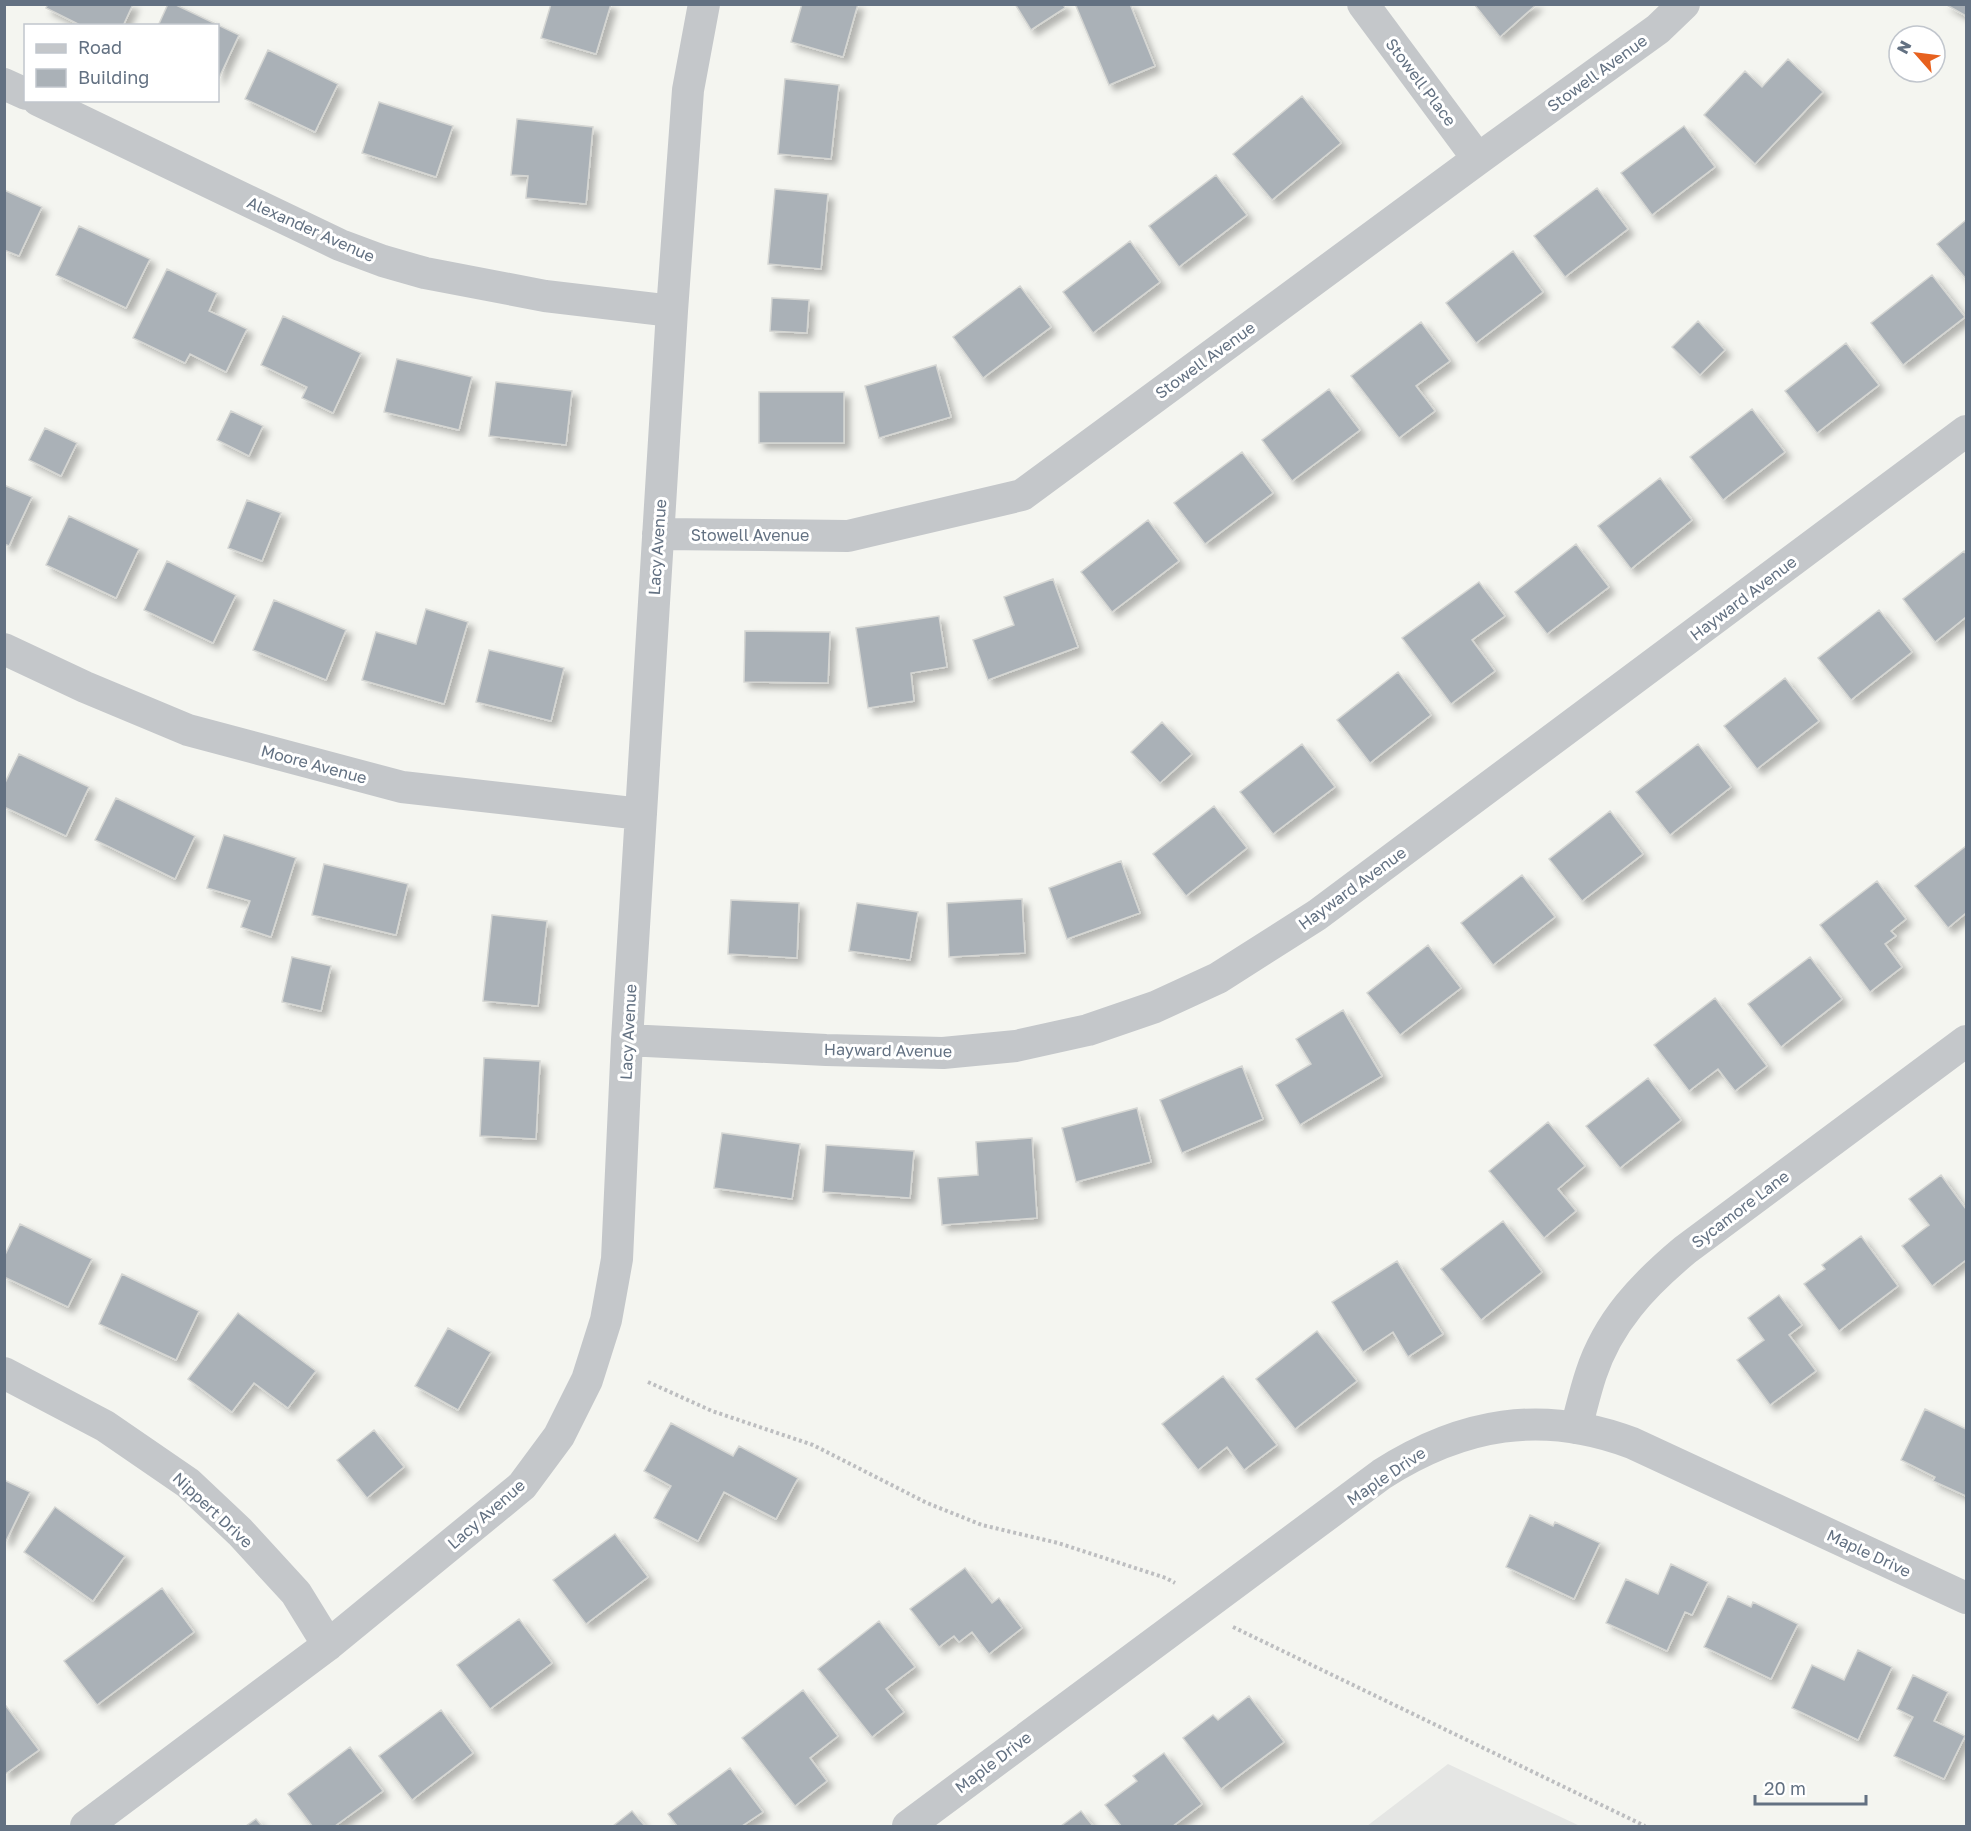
<svg xmlns="http://www.w3.org/2000/svg" width="1971" height="1831" viewBox="0 0 1971 1831" font-family="'Golos Text',sans-serif">
  <style>
    .built { fill: #e5e6e4 }
    .building { fill: #aab1b7; stroke: #d5d6d3; stroke-width: 1.5; filter: url(#shadow) }
    .lines { fill: none; stroke-linecap: round; stroke-linejoin: round }
    .path { stroke: #bdbec0; stroke-width: 4; stroke-dasharray: 3 3; stroke-linecap: butt }
    .street { stroke: #c4c7ca; stroke-width: 32 }
    .labels { text-anchor: middle; stroke-width: 6; stroke-linejoin: round; paint-order: stroke }
    .street-label { font-size: 16px; fill: #637182; stroke: #fff }
  </style>
  <defs>
    <filter id="shadow"><feDropShadow dx="5.5" dy="5.5" stdDeviation="3" flood-color="#0004"/></filter>
  </defs>
  <rect width="100%" height="100%" fill="#f4f5f0"/>
  <!-- built -->
  <path class="built" d="M1448,1764L1580,1826H1367Z"/>
  <!-- building -->
  <path class="building" d="M48,4H133L123,26H82L46,8Z
    M168,4H174L239,35L218,80V26H158Z
    M551,4H611L596,54L541,38Z
    M802,4H858L843,57L791,42Z
    M1015,4H1063L1065,8L1031,30Z
    M1080,4H1130L1155,66L1109,85L1076,6Z
    M1474,4H1537L1500,37Z
    M1945,4H1966V16Z
    M268,50L338,84L315,132L245,99Z
    M1788,59L1823,92L1755,164L1704,115L1745,71L1762,87Z
    M785,79L839,85L831,159L778,154Z
    M1302,96L1341,143L1272,200L1233,154Z
    M379,102L453,126L436,177L362,153Z
    M517,119L593,127L586,204L526,198L528,176L511,175Z
    M1684,126L1715,167L1652,215L1621,173Z
    M1216,175L1247,215L1179,267L1149,226Z
    M1597,188L1628,229L1565,277L1534,236Z
    M775,189L828,194L821,269L768,264Z
    M4,190L42,207L19,256L4,250Z
    M1966,220V279L1937,244Z
    M79,226L150,259L126,308L56,275Z
    M1130,241L1160,282L1093,333L1063,292Z
    M1513,251L1543,292L1476,343L1446,303Z
    M167,269L217,293L209,311L247,329L226,372L190,354L185,363L133,338Z
    M1932,275L1965,317L1903,365L1871,323Z
    M1020,286L1051,327L983,378L953,337Z
    M772,298L809,300L807,333L770,331Z
    M283,316L361,353L333,413L302,398L307,387L261,365Z
    M1698,321L1725,350L1700,375L1672,347Z
    M1421,322L1450,361L1416,386L1435,411L1399,438L1351,376Z
    M1846,343L1879,385L1817,433L1785,391Z
    M397,359L472,377L459,430L384,412Z
    M936,365L951,417L879,438L865,386Z
    M496,382L572,391L566,445L489,436Z
    M1329,389L1360,430L1292,481L1262,440Z
    M759,392H844V443H759Z
    M1752,409L1785,452L1723,500L1690,457Z
    M231,411L263,426L249,456L217,440Z
    M45,428L77,443L61,476L29,460Z
    M1242,452L1273,493L1205,544L1174,503Z
    M1660,478L1692,520L1631,569L1598,526Z
    M4,485L32,497L9,546L4,544Z
    M247,500L281,513L262,561L228,548Z
    M69,516L139,549L116,598L46,565Z
    M1148,520L1179,561L1112,612L1081,572Z
    M1576,544L1609,587L1547,634L1515,592Z
    M1964,551L1966,554V617L1935,642L1903,599Z
    M167,561L236,595L213,643L144,610Z
    M1053,579L1078,647L988,680L973,640L1014,625L1004,597Z
    M1479,582L1505,616L1472,640L1495,671L1451,704L1402,638Z
    M274,600L346,630L326,680L253,650Z
    M426,609L468,622L444,704L362,680L376,632L416,644Z
    M1879,610L1912,652L1851,700L1818,658Z
    M939,616L947,667L911,673L914,701L868,708L856,628Z
    M745,631L830,632L828,683L744,682Z
    M489,650L564,668L551,721L476,702Z
    M1398,672L1431,715L1370,763L1337,720Z
    M1785,678L1819,721L1757,769L1724,726Z
    M1162,722L1192,754L1160,783L1131,752Z
    M1302,744L1335,787L1273,834L1240,792Z
    M1698,744L1731,787L1670,835L1636,792Z
    M19,754L89,787L66,836L4,807V785Z
    M116,798L195,836L175,879L95,840Z
    M1214,806L1247,848L1186,896L1153,854Z
    M1610,811L1643,854L1582,901L1549,859Z
    M224,835L296,858L271,937L241,927L250,901L207,888Z
    M1966,846V913L1948,928L1915,886Z
    M1121,861L1140,913L1067,939L1049,888Z
    M324,864L408,884L396,935L312,915Z
    M1522,875L1555,917L1493,965L1461,923Z
    M1877,881L1906,919L1891,931L1896,936L1885,944L1902,967L1870,992L1820,925Z
    M1022,899L1025,953L949,957L947,903Z
    M731,900L799,903L797,958L728,954Z
    M857,903L918,912L910,960L849,951Z
    M492,915L547,921L538,1006L483,1001Z
    M1428,945L1461,988L1400,1035L1367,993Z
    M292,957L331,966L321,1011L282,1002Z
    M1810,957L1842,999L1781,1047L1748,1004Z
    M1715,998L1767,1066L1735,1091L1718,1069L1689,1091L1654,1045Z
    M1343,1010L1382,1076L1300,1125L1276,1085L1311,1064L1296,1039Z
    M484,1058L540,1061L536,1139L480,1136Z
    M1242,1066L1263,1119L1182,1153L1160,1100Z
    M1648,1078L1681,1120L1620,1168L1586,1126Z
    M1137,1108L1151,1162L1076,1182L1062,1128Z
    M1548,1122L1585,1166L1558,1189L1576,1211L1544,1238L1489,1171Z
    M722,1133L800,1144L792,1199L714,1188Z
    M1032,1138L1037,1218L942,1225L938,1178L978,1175L976,1142Z
    M826,1145L914,1151L910,1198L823,1192Z
    M1941,1175L1966,1209V1260L1932,1286L1902,1246L1929,1225L1909,1199Z
    M1503,1221L1542,1272L1481,1320L1441,1269Z
    M20,1224L92,1259L68,1307L4,1277V1257Z
    M1861,1236L1898,1286L1839,1331L1804,1284L1825,1269L1822,1265Z
    M1397,1261L1443,1334L1408,1357L1393,1332L1363,1352L1332,1302Z
    M122,1274L199,1311L176,1360L99,1324Z
    M1779,1295L1802,1325L1789,1335L1816,1371L1770,1405L1737,1360L1764,1340L1748,1318Z
    M238,1313L316,1371L288,1408L254,1383L232,1412L188,1379Z
    M448,1328L491,1352L458,1410L415,1386Z
    M1317,1331L1357,1381L1295,1429L1256,1379Z
    M1223,1376L1277,1445L1244,1470L1227,1447L1198,1470L1162,1424Z
    M1925,1409L1966,1429V1496L1933,1481L1935,1477L1901,1460Z
    M671,1423L733,1456L739,1446L798,1478L776,1519L724,1492L698,1541L654,1518L671,1486L644,1471Z
    M374,1430L404,1467L367,1498L337,1460Z
    M4,1480L30,1492L6,1541L4,1540Z
    M55,1507L125,1556L93,1601L24,1552Z
    M1530,1515L1553,1526L1555,1522L1600,1543L1574,1599L1506,1567Z
    M615,1534L648,1577L586,1624L553,1580Z
    M1671,1564L1708,1582L1692,1615L1685,1612L1667,1651L1606,1623L1626,1579L1658,1594Z
    M965,1568L992,1603L999,1598L1022,1628L989,1654L972,1632L959,1642L954,1636L939,1647L910,1609Z
    M162,1588L194,1632L97,1705L64,1661Z
    M1728,1596L1751,1607L1753,1602L1798,1624L1771,1679L1704,1647Z
    M519,1619L552,1663L490,1709L457,1665Z
    M879,1621L915,1667L886,1689L904,1712L872,1737L818,1669Z
    M1858,1650L1892,1667L1858,1740L1792,1708L1812,1665L1844,1680Z
    M1913,1675L1948,1692L1934,1721L1965,1736L1944,1779L1894,1756L1913,1717L1897,1709Z
    M803,1690L838,1736L810,1758L827,1781L795,1806L742,1738Z
    M1249,1696L1284,1742L1221,1789L1183,1738L1213,1715L1218,1720Z
    M6,1706L39,1750L4,1775V1707Z
    M441,1710L473,1753L412,1800L379,1756Z
    M350,1747L383,1791L335,1826H312L288,1794Z
    M1164,1753L1202,1804L1173,1826H1121L1105,1805L1137,1781L1133,1776Z
    M730,1768L763,1812L742,1826H677L668,1814Z
    M632,1811L645,1826H613Z
    M1081,1811L1093,1826H1061Z
    M256,1819L262,1826H246Z"/>
  <g class="lines">
    <!-- path -->
    <path class="path" d="M648,1382L712,1411L813,1445L927,1503L982,1525L1058,1543L1166,1578L1175,1583
      M1233,1627L1645,1826"/>
    <!-- street -->
    <path class="street" d="M1363,4L1478,159
      M4,84L26,94
      M38,100L340,245L383,261L425,273L545,296L672,311
      M658,534L848,536L1022,495L1478,159L1658,29L1684,4
      M4,649L85,687L188,730L402,787L641,814
      M627,1040L826,1050L943,1053L1016,1046L1088,1030L1155,1007L1218,978L1317,915L1966,431
      M4,1373L105,1426L188,1483L240,1532L296,1593L328,1645
      M1576,1428C1581,1410 1585,1392 1591,1374C1608,1322 1643,1285 1685,1250L1966,1041
      M86,1826L328,1645L522,1486L559,1436L587,1380L606,1320L617,1259L627,1040L672,311L688,90L704,4
      M908,1826L1382,1474C1462,1423 1542,1409 1632,1443L1966,1598"/>
  </g>
  <g class="labels">
    <!-- street labels -->
    <g class="street-label">
      <text transform="translate(1597 73) rotate(-36)" y="6">Stowell Avenue</text>
      <text transform="translate(1421 82) rotate(53)" y="6">Stowell Place</text>
      <text transform="translate(311 229) rotate(24)" y="6">Alexander Avenue</text>
      <text transform="translate(1205 360) rotate(-36)" y="6">Stowell Avenue</text>
      <text x="750" y="541">Stowell Avenue</text>
      <text transform="translate(657 547) rotate(-86)" y="6">Lacy Avenue</text>
      <text transform="translate(1743 598) rotate(-37)" y="6">Hayward Avenue</text>
      <text transform="translate(314 764) rotate(15)" y="6">Moore Avenue</text>
      <text transform="translate(1352 888) rotate(-36)" y="6">Hayward Avenue</text>
      <text transform="translate(628 1032) rotate(-87)" y="6">Lacy Avenue</text>
      <text transform="translate(888 1050) rotate(1)" y="6">Hayward Avenue</text>
      <text transform="translate(1740 1209) rotate(-37)" y="6">Sycamore Lane</text>
      <text transform="translate(1386 1476) rotate(-34)" y="6">Maple Drive</text>
      <text transform="translate(213 1510) rotate(43)" y="6">Nippert Drive</text>
      <text transform="translate(486 1514) rotate(-41)" y="6">Lacy Avenue</text>
      <text transform="translate(1869 1553) rotate(25)" y="6">Maple Drive</text>
      <text transform="translate(993 1762) rotate(-37)" y="6">Maple Drive</text>
    </g>
  </g>
  <!-- border -->
  <rect width="1971" height="1831" fill="none" stroke="#637182" stroke-width="12"/>
  <!-- legend -->
  <rect x="24" y="24" width="195" height="78" fill="#ffffff" stroke="#c1c6cd" stroke-width="1.5"/>
  <rect x="36" y="44" width="30" height="9" fill="#c4c7ca" stroke="#c1c6cd" stroke-width="1.5"/>
  <text x="78" y="54" font-size="18" fill="#637182">Road</text>
  <rect x="36" y="69" width="30" height="18" fill="#aab1b7" stroke="#c1c6cd" stroke-width="1.5"/>
  <text x="78" y="84" font-size="18" fill="#637182">Building</text>
  <!-- north arrow -->
  <g transform="translate(1917 54) rotate(298)"><circle r="28" fill="#ffffff" stroke="#c1c6cd" stroke-width="1.5"/>
  <path d="M0-4.5L10 22L0 15L-10 22Z" fill="#e7611e"/>
  <text y="-9" font-size="16" font-weight="bold" text-anchor="middle" fill="#637182">N</text>
  </g>
  <!-- scale -->
  <path d="M1755 1795v9h111v-9" fill="none" stroke="#637182" stroke-width="3"/>
  <text x="1764" y="1795" font-size="18" fill="#637182" stroke="#ffffff" stroke-width="4.5" paint-order="stroke">20 m</text>
</svg>
